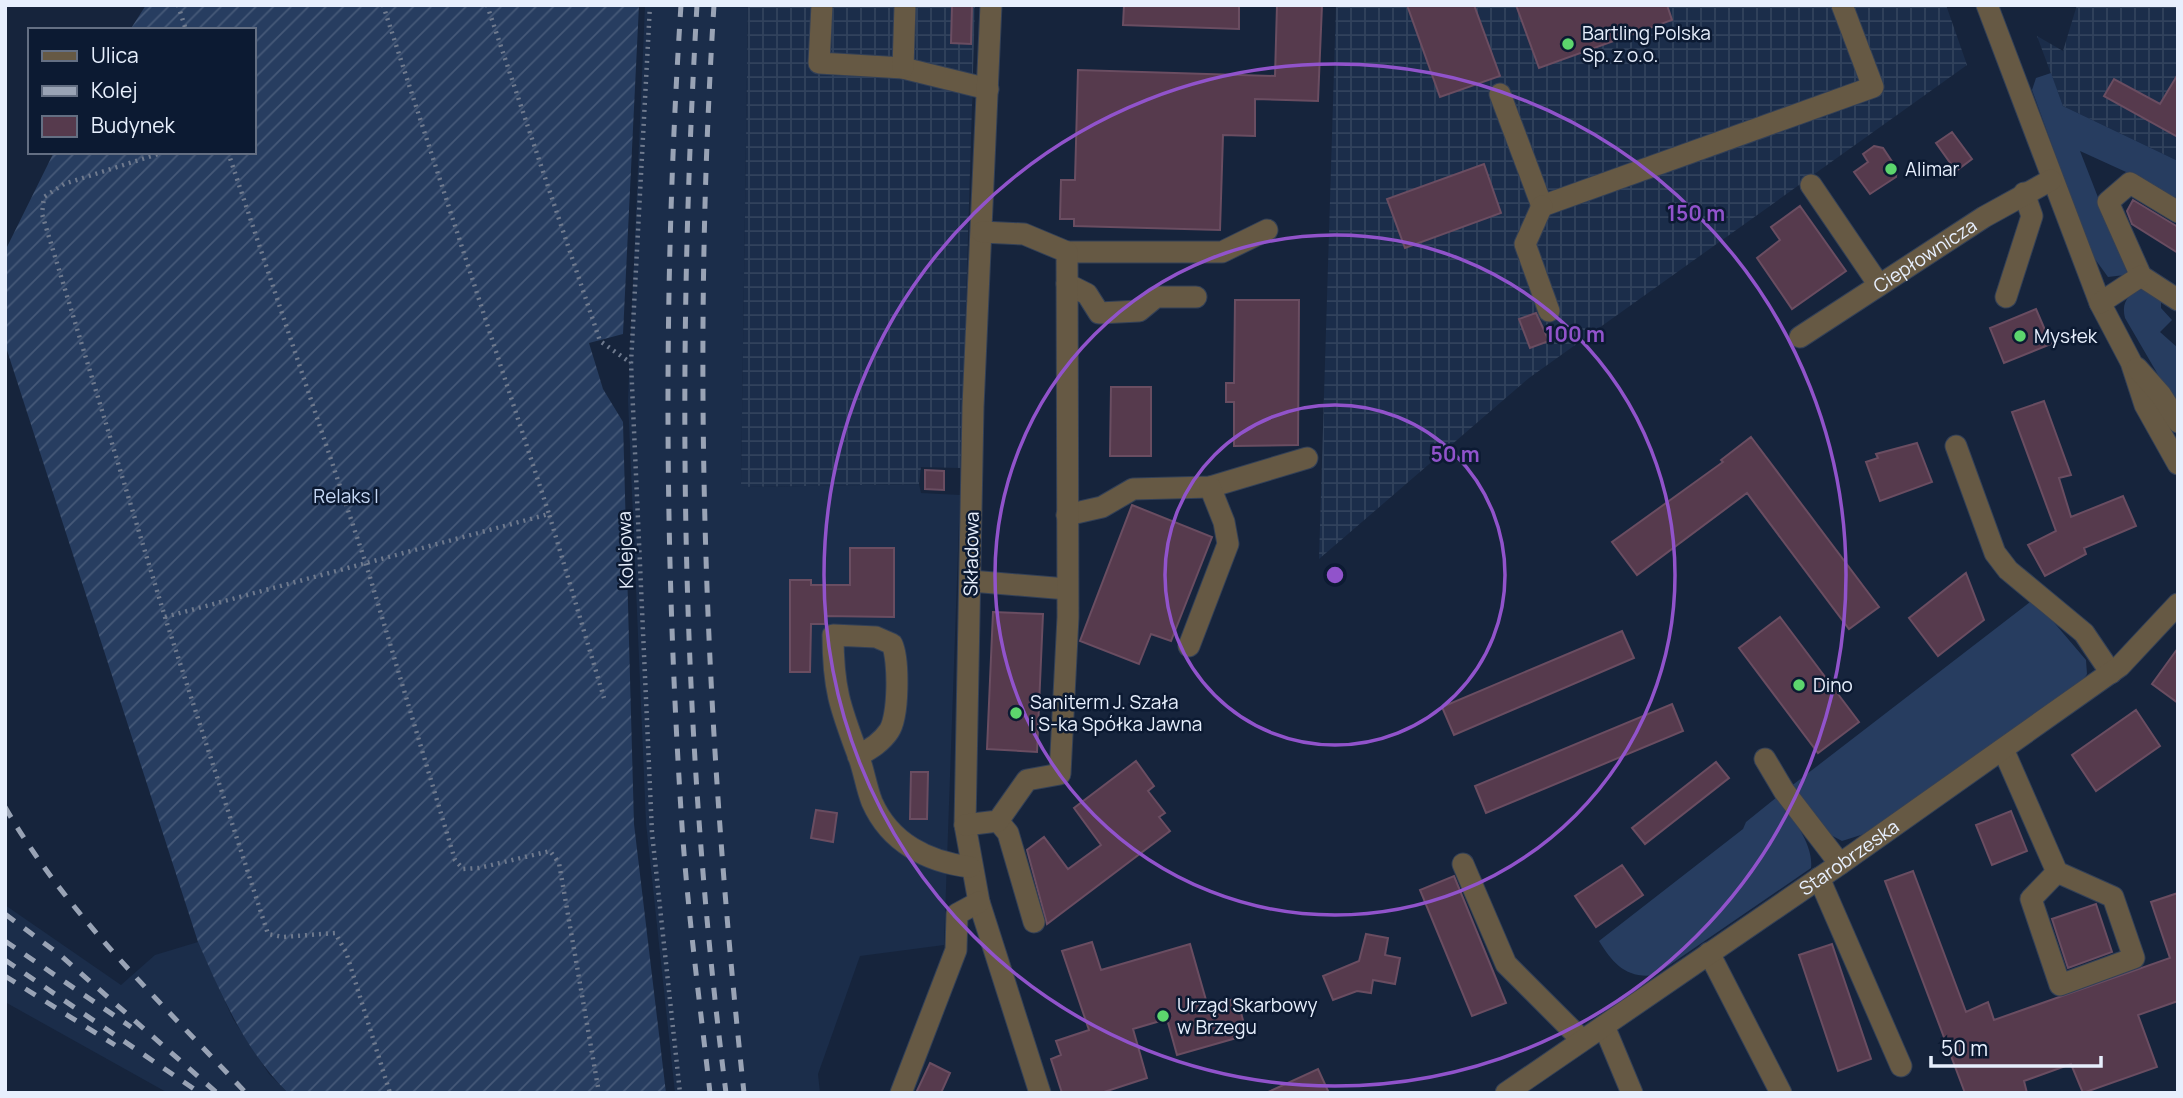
<svg xmlns="http://www.w3.org/2000/svg" width="2183" height="1098" viewBox="0 0 2183 1098" font-family="Manrope,sans-serif">
  <style>
    .built { fill: #1b2d4a }
    .industrial { fill: url(#industrial-grid) }
    .grass { fill: #273d60 }
    .garden { fill: url(#garden-furrows) }
    .building { fill: #563a4d; stroke: #6a4d61; stroke-width: 2 }
    .lines { fill: none; stroke-linecap: round; stroke-linejoin: round }
    .minor-casing { stroke: #334057; stroke-width: 23 }
    .path { stroke: #6f7a8e; stroke-width: 4.5; stroke-dasharray: 2 5; stroke-linecap: butt }
    .minor { stroke: #665944; stroke-width: 21 }
    .rail { stroke: #99a3b5; stroke-width: 5; stroke-dasharray: 12 12; stroke-linecap: butt }
    .ring { fill: none; stroke: #9153cb; stroke-width: 3.5 }
    .poi-dot { fill: #5cd56d; stroke: #0c1a32; stroke-width: 2.5 }
    .labels { text-anchor: middle; stroke-width: 5; stroke-linejoin: round; paint-order: stroke }
    .poi-label { font-size: 19px; fill: #e7effd; stroke: #0c1a32; text-anchor: start }
    .street-label { font-size: 19px; fill: #e7effd; stroke: #0c1a32 }
    .park-label { font-size: 19px; fill: #c6d8f5; stroke: #0c1a32 }
    .centre { fill: #9153cb; stroke: #0c1a32; stroke-width: 3.5 }
    .ring-label { font-size: 21px; text-anchor: middle; font-weight: bold; fill: #9153cb; stroke: #0c1a32; stroke-width: 5; stroke-linejoin: round; paint-order: stroke }
  </style>
  <defs>
    <pattern id="industrial-grid" width="8" height="8" patternUnits="userSpaceOnUse" patternTransform="scale(1.75)"><rect width="8" height="8" fill="#1b2d4a"/><path d="M0 4h8M4 0v8" fill="none" stroke="#31425c"/></pattern>
    <pattern id="garden-furrows" width="10" height="10" patternUnits="userSpaceOnUse" patternTransform="scale(1.75)"><rect width="10" height="10" fill="#273d60"/><path d="M-1 1l2-2M0 10L10 0M9 11l2-2" fill="none" stroke="#465978"/></pattern>
  </defs>
  <rect width="100%" height="100%" fill="#16243c"/>
  <!-- built -->
  <path class="built" d="M645,5H748L741,487L919,484L921,493L960,495L944,945L860,956L818,1074L820,1093H675L646,823L628,400Z
    M5,905L121,985L155,955L198,942L233,1019L269,1074L288,1093H168L5,1002Z"/>
  <!-- industrial -->
  <path class="industrial" d="M748,5H975L961,468L921,467L919,484L741,487Z
    M1336,5H1946L1967,65L1529,378L1319,559Z
    M2077,5H2178V161L2063,106L2037,36L2063,51Z"/>
  <!-- grass -->
  <path class="grass" d="M2051,73L2063,106L2178,161V201L2148,182L2080,151L2127,272L2125,275L2108,277L2092,255L2032,90L2036,78Z
    M2143,289L2161,299V308L2172,320L2160,332L2178,348V409L2125,318C2121,302 2128,294 2143,289Z
    M2034,599L2086,660L2087,674L2082,681L1864,834L1842,841L1829,834L1790,787Z
    M1777,797C1791,816 1814,844 1811,868L1655,975C1627,979 1613,964 1599,941L1743,829L1746,822Z"/>
  <!-- garden -->
  <path class="garden" d="M146,5H639L623,334L589,343L603,389L623,422L634,824L666,1093H288C245,1051 222,996 198,942L5,344V251L54,152H254V30H130Z"/>
  <!-- building -->
  <path class="building" d="M952,5H972L971,44L951,43Z
    M1124,5H1239V29L1123,25Z
    M1277,5H1322L1318,101L1255,99V136L1223,135L1220,230L1074,226V219H1060L1061,180H1075L1078,70L1275,76Z
    M1407,5H1474L1500,76L1440,97Z
    M1516,5H1667L1672,20L1539,68Z
    M2178,74V137L2104,96L2114,79L2160,104Z
    M1952,132L1972,159L1956,171L1936,143Z
    M1874,146L1883,148L1897,169L1896,177L1870,194L1854,172L1868,162L1863,154Z
    M1484,164L1501,213L1405,248L1387,199Z
    M2133,200L2178,227V253L2132,224L2127,211Z
    M1800,206L1846,271L1792,309L1757,258L1780,240L1771,227Z
    M1235,300H1299L1298,445L1234,446V402H1226V383H1234Z
    M2036,309L2051,344L2004,363L1990,328Z
    M1536,313L1549,341L1530,348L1519,319Z
    M1111,387H1151V456H1110Z
    M2044,401L2071,475L2059,478L2071,517L2123,496L2136,526L2084,548L2086,554L2045,576L2028,545L2056,531L2012,412Z
    M1751,437L1879,607L1849,629L1747,493L1637,575L1612,542L1723,462L1721,460Z
    M1917,443L1932,482L1880,501L1866,462L1878,458L1876,454Z
    M925,470L944,471V490L925,489Z
    M1132,505L1212,537L1171,641L1151,634L1139,664L1080,641Z
    M850,548H894V617L825,616V624H811L810,672H790V580H811V585H850Z
    M1966,573L1984,620L1938,656L1909,618Z
    M993,612L1043,614L1037,752L987,749Z
    M1780,617L1859,722L1818,753L1739,648Z
    M1622,631L1634,658L1454,735L1442,707Z
    M2178,648V703L2152,684Z
    M1672,704L1683,731L1486,813L1475,786Z
    M2136,710L2160,746L2096,791L2072,755Z
    M1136,761L1154,786L1148,791L1165,813L1159,817L1170,831L1047,924L1027,850L1044,837L1068,869L1101,845L1074,808Z
    M1716,762L1729,778L1645,844L1632,828Z
    M911,772H928L927,819H910Z
    M816,810L837,813L833,842L811,838Z
    M2011,811L2027,851L1992,865L1976,825Z
    M1622,865L1643,895L1596,927L1575,896Z
    M1913,871L1966,1012L1988,1002L1994,1020L2170,958L2151,902L2178,893V1001L2138,1015L2157,1067L2083,1093L2071,1064L2024,1081L2027,1093H1965L1885,881Z
    M1454,876L1506,1003L1472,1016L1420,890Z
    M2096,904L2112,952L2068,968L2052,919Z
    M1366,934L1388,938L1385,955L1400,958L1395,984L1373,980L1371,993L1357,991L1333,1000L1323,976L1359,961Z
    M1092,942L1101,970L1190,944L1208,1007L1237,998L1247,1035L1177,1055L1167,1019L1133,1029L1147,1078L1101,1093H1062L1051,1059L1061,1055L1056,1041L1089,1030L1062,951Z
    M1832,944L1871,1059L1838,1071L1799,955Z
    M930,1063L950,1073L941,1093H916Z
    M1318,1069L1329,1093H1266Z"/>
  <g class="lines">
    <!-- minor casing -->
    <g class="minor-casing">
      <g id="minor">
        <path d="M822,5L819,63L903,68L988,89"/>
        <path d="M991,5L973,407L965,825L979,902L1040,1093"/>
        <path d="M1987,5L2100,303L2131,362L2145,405L2178,464"/>
        <path d="M903,68L905,5"/>
        <path d="M1500,94L1542,206L1873,87L1842,5"/>
        <path d="M1811,185L1879,285"/>
        <path d="M1542,206L1525,244L1549,311"/>
        <path d="M2178,212L2130,183L2108,202L2141,276L2178,300"/>
        <path d="M1067,252H1222L1267,230"/>
        <path d="M1067,284L1087,294L1099,313L1139,311L1156,297H1196"/>
        <path d="M2006,297L2032,216L2024,193"/>
        <path d="M2100,303L2141,276"/>
        <path id="s1" d="M1800,337L1984,217L2051,180"/>
        <path d="M2137,368L2161,395L2178,422"/>
        <path d="M1956,446L1995,553L2008,570L2084,633L2111,673"/>
        <path d="M1067,515L1102,507L1133,489L1210,487L1307,458"/>
        <path d="M971,581L1067,589"/>
        <path d="M1189,646L1228,544L1224,522L1210,487"/>
        <path d="M2003,749L2057,872L2113,897L2134,958L2060,985L2031,899L2057,872"/>
        <path d="M858,756C870,749 881,743 889,731C899,717 899,659 892,644L876,637L833,635C833,688 840,707 858,755C864,770 866,787 872,802C890,843 928,862 970,867"/>
        <path d="M1765,759L1784,791L1840,864"/>
        <path d="M998,821L1008,833L1034,922"/>
        <path d="M965,825L998,821L1027,780L1060,774L1068,617L1067,252L1024,234L982,232"/>
        <path d="M1463,864L1506,964L1582,1040"/>
        <path d="M1819,878L1901,1066"/>
        <path d="M1709,953L1781,1093"/>
        <path d="M1604,1026L1632,1093"/>
        <path d="M901,1093L956,950L957,914L979,902"/>
        <path id="s2" d="M1506,1093L1840,864L2120,666L2178,604"/>
      </g>
    </g>
    <!-- path -->
    <path class="path" d="M178,5L186,30
      M383,5L549,514
      M487,5L600,341L631,363
      M650,5L631,363L652,833L680,1093
      M164,152L64,184L44,197L42,214L165,617L268,934L283,937L335,933L346,952L390,1093
      M228,152L366,564L455,860L463,869L479,868L550,851L559,863L599,1093
      M165,617L549,514L604,698"/>
    <!-- minor -->
    <use href="#minor" class="minor"/>
    <!-- rail -->
    <path class="rail" d="M681,5C663,278 664,553 682,826C688,915 700,1004 710,1093
      M697,5C676,367 680,733 726,1093
      M714,5C691,368 705,732 744,1093
      M5,807C67,915 162,1003 246,1093
      M5,914L60,955L217,1093
      M5,941L131,1027
      M5,960L197,1091
      M5,976L115,1045"/>
  </g>
  <!-- distance rings -->
  <g class="ring">
    <circle cx="1335" cy="575" r="170"/>
    <circle cx="1335" cy="575" r="340"/>
    <circle cx="1335" cy="575" r="511"/>
  </g>
  <!-- markers -->
  <g class="poi-dot">
    <circle cx="1568" cy="44" r="7"/>
    <circle cx="1891" cy="169" r="7"/>
    <circle cx="2020" cy="336" r="7"/>
    <circle cx="1799" cy="685" r="7"/>
    <circle cx="1016" cy="713" r="7"/>
    <circle cx="1163" cy="1016" r="7"/>
  </g>
  <g class="labels">
    <!-- poi labels -->
    <g class="poi-label">
      <text x="1582" y="40">Bartling Polska<tspan x="1582" dy="22">Sp. z o.o.</tspan></text>
      <text x="1905" y="176">Alimar</text>
      <text x="2034" y="343">Mysłek</text>
      <text x="1813" y="692">Dino</text>
      <text x="1030" y="709">Saniterm J. Szała<tspan x="1030" dy="22">i S-ka Spółka Jawna</tspan></text>
      <text x="1177" y="1012">Urząd Skarbowy<tspan x="1177" dy="22">w Brzegu</tspan></text>
    </g>
    <!-- street labels -->
    <g class="street-label">
      <text dy="7" stroke="none"><textPath href="#s1" startOffset="149">Ciepłownicza</textPath></text>
      <text transform="translate(625 550) rotate(-92)" y="7">Kolejowa</text>
      <text transform="translate(971 554) rotate(-89)" y="7">Składowa</text>
      <text dy="7" stroke="none"><textPath href="#s2" startOffset="416">Starobrzeska</textPath></text>
    </g>
    <!-- park labels -->
    <g class="park-label">
      <text x="346" y="503">Relaks I</text>
    </g>
  </g>
  <circle cx="1335" cy="575" r="10" class="centre"/>
  <g class="ring-label">
    <text x="1696" y="221">150 m</text>
    <text x="1575" y="342">100 m</text>
    <text x="1455" y="462">50 m</text>
  </g>
  <!-- border -->
  <rect width="2183" height="1098" fill="none" stroke="#e7effd" stroke-width="14"/>
  <!-- legend -->
  <rect x="28" y="28" width="228" height="126" fill="#0c1a32" stroke="#646f83" stroke-width="2"/>
  <rect x="42" y="51" width="35" height="10" fill="#665944" stroke="#646f83" stroke-width="2"/>
  <text x="91" y="63" font-size="21" fill="#e7effd">Ulica</text>
  <rect x="42" y="86" width="35" height="10" fill="#99a3b5" stroke="#646f83" stroke-width="2"/>
  <text x="91" y="98" font-size="21" fill="#e7effd">Kolej</text>
  <rect x="42" y="116" width="35" height="21" fill="#563a4d" stroke="#646f83" stroke-width="2"/>
  <text x="91" y="133" font-size="21" fill="#e7effd">Budynek</text>
  <!-- scale -->
  <path d="M1931 1056v10h170v-10" fill="none" stroke="#e7effd" stroke-width="3.5"/>
  <text x="1941" y="1056" font-size="21" fill="#e7effd" stroke="#0c1a32" stroke-width="5" paint-order="stroke">50 m</text>
</svg>
